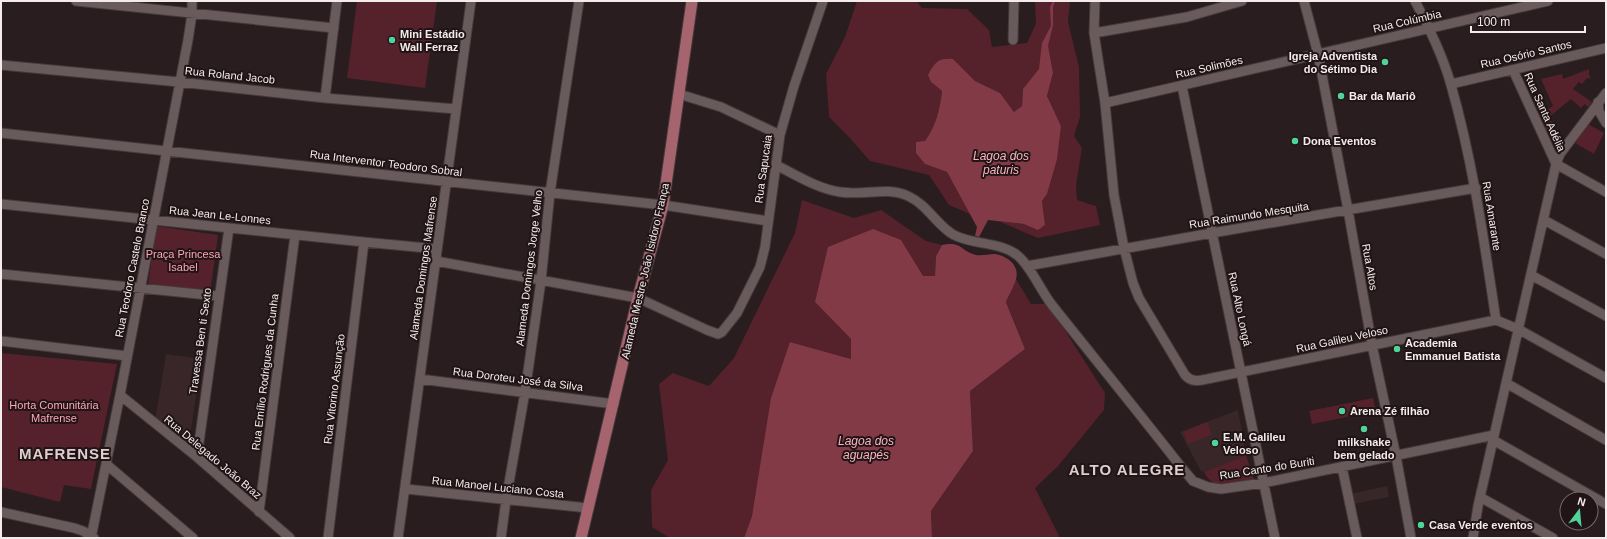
<svg xmlns="http://www.w3.org/2000/svg" width="1607" height="539" viewBox="0 0 1607 539" font-family="Arial,sans-serif">
  <style>
    .built { fill: #392628 }
    .green { fill: #55212b }
    .water { fill: #833a47 }
    .lines { fill: none; stroke-linecap: round; stroke-linejoin: round }
    .minor-casing { stroke: #44393b; stroke-width: 11 }
    .major-casing { stroke: #44393b; stroke-width: 13 }
    .minor { stroke: #695a5c; stroke-width: 9 }
    .major { stroke: #a6646f; stroke-width: 11 }
    .poi-dot { fill: #50d398; stroke: #201416; stroke-width: 1.5 }
    .labels { text-anchor: middle; stroke-width: 4; stroke-linejoin: round; paint-order: stroke }
    .street-label { font-size: 11px; fill: #f4ebec; stroke: #201416 }
    .poi-label { font-size: 11px; font-weight: bold; fill: #f4ebec; stroke: #201416; text-anchor: start }
    .park-label { font-size: 11px; fill: #ffa7b3; stroke: #201416 }
    .water-label { font-size: 12px; font-style: italic; fill: #f9b5be; stroke: #201416 }
    .district-label { font-size: 15px; font-weight: bold; letter-spacing: 1px; fill: #dfcecf; stroke: #201416 }
  </style>
  <rect width="100%" height="100%" fill="#291d1f"/>
  <!-- built -->
  <path class="built" d="M166,354L202,359L187,454L154,427Z
    M1238,410L1246,455L1204,472L1201,471L1180,432Z
    M1387,486L1389,497L1353,504L1350,494Z"/>
  <!-- green -->
  <path class="green" d="M357,1H437L425,88L347,78Z
    M857,1H916L922,8L967,9L989,30L992,47L1027,43L1036,24L1035,1H1070L1068,22L1079,67L1080,117L1074,136L1082,148L1076,185L1077,200L1096,206L1100,225L1038,238L998,221L1024,224L1045,225L1042,201L1047,194L1061,126L1047,96L1053,73L1023,89L1022,106L1014,112L1000,93L975,81L953,59L931,82L942,91L940,108L932,131L925,141V164L947,172L970,214L949,205L929,175L870,161L849,137L829,117L826,74L845,37Z
    M1589,69V76H1591L1589,79L1587,78L1582,84L1579,82L1573,89L1592,102L1588,107L1585,104L1581,108L1571,99L1549,117L1561,136L1552,144L1537,115L1553,106L1541,79L1562,74L1563,79Z
    M1588,124L1604,133L1594,154L1575,143Z
    M802,200L854,218L881,210L926,241L942,245L936,256L935,276H922L901,240L815,302L851,339V359L790,342L752,516L744,538H670L652,527L651,490L668,460L659,384L673,373L709,386L734,358L795,233Z
    M156,226L218,235L210,294L148,286Z
    M1016,279L1031,304H1048L1105,393L1104,410L1058,466L1035,488L1060,538H932L931,511L973,451L970,391L1025,349L1006,301Z
    M1,353L117,364L91,489L64,485L60,502L1,487Z
    M1373,398L1376,411L1312,424L1309,411Z
    M1207,422L1212,435L1188,444L1183,432Z
    M1246,455L1254,479C1236,484 1214,493 1204,472Z"/>
  <!-- water -->
  <path class="water" d="M1053,1H1055L1053,7V25L1048,46L1053,73L1047,96L1061,126L1057,159L1047,194L1042,201L1045,225L1038,230L1024,224L988,220L979,237L975,236L977,227L947,172L925,164L916,153V142L925,141C936,126 940,109 942,91L931,82L928,75C935,62 938,58 953,59L975,81L1000,93L1014,112L1022,106L1023,89L1039,69L1042,43L1051,26L1050,7Z
    M873,229L901,240L923,276H935L936,256L942,245C962,241 960,251 976,255C982,256 988,254 995,254C1007,256 1020,265 1016,279C1014,287 1009,294 1006,302L1025,349L970,391L973,451L931,511L932,538H744L752,516L771,398L790,342L851,359V339L815,302L828,247Z"/>
  <g class="lines">
    <!-- minor casing -->
    <g class="minor-casing">
      <path id="minor" d="M76,1L334,28
        M1095,1L1094,33L1105,103L1114,195L1124,248L1133,283L1139,298L1185,375C1193,384 1201,380 1212,378L1496,320
        M1304,1L1318,54L1348,210L1372,345L1396,456L1411,538
        M1415,1C1429,28 1443,56 1451,85C1473,162 1484,241 1496,320
        M1094,33L1187,17L1242,1
        M1013,40L1014,1
        M1,65L179,82L325,98L456,109
        M1513,70L1556,164L1606,192
        M1451,84L1606,48
        M1182,86L1275,538
        M679,94L721,107L780,135
        M325,98L337,1
        M1598,102L1599,111L1606,123
        M1105,103L1548,1
        M1,133L663,205L768,221
        M776,165C796,175 818,189 840,192C864,196 886,186 908,196C928,205 937,226 954,235C973,245 1001,242 1017,255C1030,265 1041,291 1052,305C1095,359 1139,413 1182,468L1193,481L1208,487L1221,489L1263,483L1494,435
        M1,204L364,242L437,249
        M1544,220L1606,254
        M436,261L638,298L707,330L718,334L722,332L737,313L760,267L765,247L780,135L794,86L823,1
        M1027,266L1212,233L1476,188
        M1,274L218,296
        M1531,275L1606,316
        M1496,320L1518,329L1606,378
        M1,341L127,356
        M420,379L614,404
        M1506,383L1606,440
        M120,395L197,457L290,538
        M1493,440L1606,504
        M197,457L229,228
        M106,464L193,538
        M1342,467L1357,538
        M406,489L588,508
        M1480,497L1553,538
        M1,512L74,528L83,531L94,538
        M259,512L295,235
        M91,538L120,395L188,40L192,14V1
        M328,538L364,242
        M398,538L471,1
        M501,538L506,500L525,392L541,281L550,193L579,1
        M1473,538L1478,506L1556,164L1560,154L1606,93"/>
    </g>
    <!-- major casing -->
    <g class="major-casing">
      <path id="major" d="M581,538L638,298L663,205L692,1"/>
    </g>
    <!-- minor -->
    <use href="#minor" class="minor"/>
    <!-- major -->
    <use href="#major" class="major"/>
  </g>
  <!-- markers -->
  <g class="poi-dot">
    <circle cx="392" cy="40" r="4"/>
    <circle cx="1385" cy="62" r="4"/>
    <circle cx="1341" cy="96" r="4"/>
    <circle cx="1295" cy="141" r="4"/>
    <circle cx="1397" cy="349" r="4"/>
    <circle cx="1342" cy="411" r="4"/>
    <circle cx="1364" cy="429" r="4"/>
    <circle cx="1215" cy="443" r="4"/>
    <circle cx="1421" cy="525" r="4"/>
  </g>
  <g class="labels">
    <!-- street labels -->
    <g class="street-label">
      <text transform="translate(1407 21) rotate(-13)" y="4">Rua Colúmbia</text>
      <text transform="translate(1526 54) rotate(-13)" y="4">Rua Osório Santos</text>
      <text transform="translate(1209 67) rotate(-13)" y="4">Rua Solimões</text>
      <text transform="translate(230 75) rotate(6)" y="4">Rua Roland Jacob</text>
      <text transform="translate(1545 112) rotate(66)" y="4">Rua Santa Adélia</text>
      <text transform="translate(386 163) rotate(7)" y="4">Rua Interventor Teodoro Sobral</text>
      <text transform="translate(763 169) rotate(-82)" y="4">Rua Sapucaia</text>
      <text transform="translate(220 215) rotate(6)" y="4">Rua Jean Le-Lonnes</text>
      <text transform="translate(1249 215) rotate(-9)" y="4">Rua Raimundo Mesquita</text>
      <text transform="translate(1492 216) rotate(81)" y="4">Rua Amarante</text>
      <text transform="translate(1370 267) rotate(80)" y="4">Rua Altos</text>
      <text transform="translate(132 268) rotate(-79)" y="4">Rua Teodoro Castelo Branco</text>
      <text transform="translate(423 268) rotate(-82)" y="4">Alameda Domingos Mafrense</text>
      <text transform="translate(529 268) rotate(-83)" y="4">Alameda Domingos Jorge Velho</text>
      <text transform="translate(645 271) rotate(-77)" y="4">Alameda Mestre João Isidoro França</text>
      <text transform="translate(1240 309) rotate(78)" y="4">Rua Alto Longá</text>
      <text transform="translate(1342 339) rotate(-12)" y="4">Rua Galileu Veloso</text>
      <text transform="translate(200 341) rotate(-82)" y="4">Travessa Ben ti Sexto</text>
      <text transform="translate(265 372) rotate(-83)" y="4">Rua Emílio Rodrigues da Cunha</text>
      <text transform="translate(518 379) rotate(7)" y="4">Rua Doroteu José da Silva</text>
      <text transform="translate(334 389) rotate(-83)" y="4">Rua Vitorino Assunção</text>
      <text transform="translate(213 457) rotate(40)" y="4">Rua Delegado João Braz</text>
      <text transform="translate(1267 468) rotate(-9)" y="4">Rua Canto do Buriti</text>
      <text transform="translate(498 487) rotate(6)" y="4">Rua Manoel Luciano Costa</text>
    </g>
    <!-- poi labels -->
    <g class="poi-label">
      <text x="400" y="38">Mini Estádio<tspan x="400" dy="13">Wall Ferraz</tspan></text>
      <text x="1377" y="60" text-anchor="end">Igreja Adventista<tspan x="1377" dy="13">do Sétimo Dia</tspan></text>
      <text x="1349" y="100">Bar da Mariô</text>
      <text x="1303" y="145">Dona Eventos</text>
      <text x="1405" y="347">Academia<tspan x="1405" dy="13">Emmanuel Batista</tspan></text>
      <text x="1350" y="415">Arena Zé filhão</text>
      <text x="1223" y="441">E.M. Galileu<tspan x="1223" dy="13">Veloso</tspan></text>
      <text x="1364" y="446" text-anchor="middle">milkshake<tspan x="1364" dy="13">bem gelado</tspan></text>
      <text x="1429" y="529">Casa Verde eventos</text>
    </g>
    <!-- park labels -->
    <g class="park-label">
      <text x="183" y="258">Praça Princesa<tspan x="183" dy="13">Isabel</tspan></text>
      <text x="54" y="409">Horta Comunitária<tspan x="54" dy="13">Mafrense</tspan></text>
    </g>
    <!-- water labels -->
    <g class="water-label">
      <text x="1001" y="160">Lagoa dos<tspan x="1001" dy="14">paturis</tspan></text>
      <text x="866" y="445">Lagoa dos<tspan x="866" dy="14">aguapés</tspan></text>
    </g>
    <!-- district labels -->
    <g class="district-label">
      <text x="65" y="459">MAFRENSE</text>
      <text x="1127" y="475">ALTO ALEGRE</text>
    </g>
  </g>
  <!-- border -->
  <rect width="1607" height="539" fill="none" stroke="#f4ebec" stroke-width="4"/>
  <!-- north arrow -->
  <g transform="translate(1579 511) rotate(16)"><circle r="19" fill="#201416" stroke="#756a6c"/>
  <path d="M0-3L7 15L0 10L-7 15Z" fill="#50d398"/>
  <text y="-6" font-size="11" font-weight="bold" text-anchor="middle" fill="#f4ebec">N</text>
  </g>
  <!-- scale -->
  <path d="M1471 26v6h114v-6" fill="none" stroke="#f4ebec" stroke-width="2"/>
  <text x="1477" y="26" font-size="12" fill="#f4ebec" stroke="#201416" stroke-width="3" paint-order="stroke">100 m</text>
</svg>
